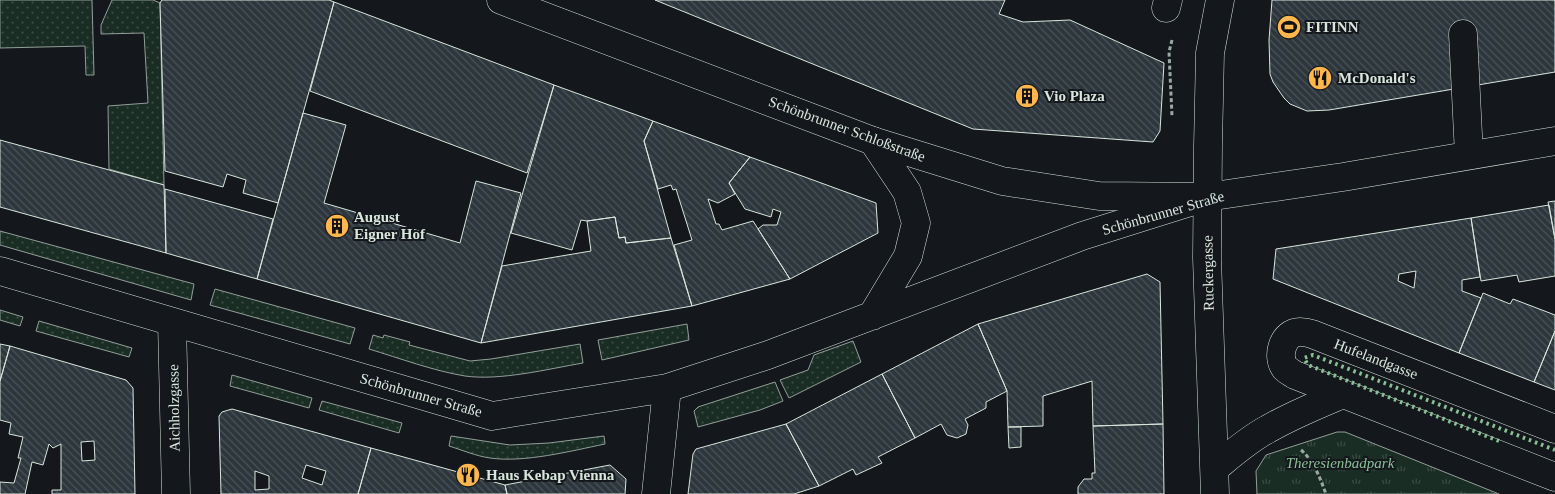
<svg xmlns="http://www.w3.org/2000/svg" width="1555" height="494" viewBox="0 0 1555 494" font-family="Georgia,serif">
  <style>
    .grass { fill: url(#grass-dots); stroke: #939e99 }
    .park { fill: url(#park-tufts); stroke: #939e99 }
    .building { fill: url(#building-back-hatch); stroke: #d8e6dc; fill-rule: evenodd }
    .lines { fill: none; stroke-linecap: round; stroke-linejoin: round }
    .minor-casing { stroke: #d8e6dc; stroke-width: 29 }
    .major-casing { stroke: #d8e6dc; stroke-width: 29 }
    .path { stroke: #9da8a2; stroke-width: 3; stroke-dasharray: 4 2.5; stroke-linecap: butt }
    .minor { stroke: #14181c; stroke-width: 28 }
    .major { stroke: #14181c; stroke-width: 28 }
    .hedge { stroke: #8ac095; stroke-width: 4; stroke-dasharray: 2.5 4; stroke-linecap: butt }
    .labels { text-anchor: middle; stroke-width: 4; stroke-linejoin: round; paint-order: stroke }
    .poi-label { font-size: 15px; font-weight: bold; fill: #d8e6dc; stroke: #14181c; text-anchor: start }
    .street-label { font-size: 15px; fill: #d8e6dc; stroke: #14181c }
    .park-label { font-size: 15px; font-style: italic; fill: #8ac095; stroke: #14181c }
  </style>
  <defs>
    <pattern id="grass-dots" width="8" height="8" patternUnits="userSpaceOnUse" patternTransform="scale(1.25)"><rect width="8" height="8" fill="#1a2d24"/><path d="M2 2h.1M6 6h.1" fill="none" stroke="#3b4b43" stroke-width="1.8" stroke-linecap="round"/></pattern>
    <pattern id="park-tufts" width="24" height="20" patternUnits="userSpaceOnUse" patternTransform="scale(1.25)"><rect width="24" height="20" fill="#1a2d24"/><path d="M3 7l-1-3M5 7V3M7 7l1-3M15 17l-1-3M17 17v-4M19 17l1-3" fill="none" stroke="#3b4b43"/></pattern>
    <pattern id="building-back-hatch" width="6" height="6" patternUnits="userSpaceOnUse" patternTransform="scale(1.25)"><rect width="6" height="6" fill="#2c363c"/><path d="M-1 5l2 2M0 0l6 6M5-1l2 2" fill="none" stroke="#4a5358"/></pattern>
  </defs>
  <rect width="100%" height="100%" fill="#14181c"/>
  <!-- grass -->
  <path class="grass" d="M0,0H92L94,75H86L85,46L0,48Z
    M112,0H153L160,3L164,185L109,169L108,106L148,103L144,33L101,34V25Z
    M0,231L194,284L191,300L0,245Z
    M215,289L355,328L350,344L210,305Z
    M0,310L23,317L20,326L0,320Z
    M39,321L132,348L129,357L36,331Z
    M687,324L689,340L602,360L598,340Z
    M373,335L383,338L384,335L410,342L409,345L470,361L491,359L580,344L583,363C548,369 500,381 465,376C434,371 399,358 369,349Z
    M853,341L861,362L789,398L780,380L808,370L814,355Z
    M232,375L312,398L309,408L230,386Z
    M775,382L783,401L760,410L698,427L694,411L698,407Z
    M322,401L402,423L399,433L319,410Z
    M451,436L510,445L549,443L604,436L605,444C571,451 524,463 490,458C476,456 462,450 449,446Z"/>
  <!-- park -->
  <path class="park" d="M1337,432H1345L1499,494H1257L1256,471L1266,455Z"/>
  <!-- building -->
  <path class="building" d="M162,0H329L334,2L278,203L243,193L246,180L227,174L223,187L165,171L160,3Z
    M655,0H1005L999,14L1023,22L1070,20L1164,63L1160,131L1153,142L973,129Z
    M1272,0H1555V72L1329,110L1307,111L1290,104L1284,98L1273,82L1270,74L1269,40Z
    M334,2L554,85L527,173L310,91Z
    M554,85L653,121L644,141L671,238L626,243L625,237L619,238L615,217L587,221L581,220L572,250L511,233Z
    M303,113L346,125L324,203L460,243L476,181L521,193L481,343L257,279Z
    M653,121L750,157L729,183L735,194L718,203L708,199L716,224H719L722,230L753,221L790,279L692,306L674,245L692,240L676,189L673,190L671,185L658,189L644,141Z
    M0,140L164,185L166,253L0,207Z
    M750,157L876,203L878,233L790,279L758,229L763,225H777L781,212L773,209L771,217L745,209L729,183Z
    M165,189L273,219L257,279L166,253Z
    M1555,201V239L1548,202Z
    M1549,205L1555,239V276L1519,282L1517,275L1481,281L1471,218Z
    M615,217L619,238L625,237L626,243L671,238L692,306L481,343L502,266L591,251L587,221Z
    M1471,218L1480,277L1462,280V291L1481,298L1459,353L1273,279L1276,249ZM1416,271L1414,288L1398,281L1399,274Z
    M1147,274L1160,282L1163,424L1093,426L1092,381L1043,396V426L1008,427L1007,391L978,324Z
    M1483,293L1510,304L1513,299L1555,315V331L1534,382L1459,353Z
    M978,324L1007,391L986,402V408L965,419L968,425L966,434L957,438L947,435L941,424L915,438L882,374Z
    M1555,331V390L1534,382Z
    M0,344L10,346L0,381Z
    M10,346L126,380L133,388L135,494H52V490H61V444L53,448L49,444L43,465L32,462L25,494H0V482L14,483L21,458H18L23,437L9,434L11,423L0,420V381ZM94,441L95,460L82,461L81,442Z
    M882,374L915,438L878,457L882,463L856,475L853,469L819,486L786,424Z
    M232,409L371,448L358,494H221L219,416L222,412ZM306,465L326,471L322,485L302,478ZM255,471L269,476V489L255,490Z
    M786,424L819,486L794,494H688L693,454L696,449Z
    M1163,424L1164,494H1078V487L1084,479H1092V473H1095L1093,426Z
    M1008,427H1021V447L1009,448Z
    M371,448L505,485L507,494H358Z
    M610,465L626,479L625,494H507L505,485Z"/>
  <g class="lines">
    <!-- minor casing -->
    <g class="minor-casing">
      <path id="minor" d="M1166,8L1168,0
        M1463,34L1469,155
        M0,271L492,416L667,388L768,355L1082,236L1200,199
        M872,316L908,256L916,223L907,192L873,141
        M172,322L176,494
        M1555,429L1312,334C1309,333 1304,332 1300,332C1283,332 1276,356 1285,368C1288,371 1292,373 1295,375L1555,477
        M1215,468C1232,454 1249,439 1268,429C1292,415 1317,405 1343,394
        M656,494L667,388"/>
    </g>
    <!-- major casing -->
    <g class="major-casing">
      <path id="major" d="M501,0L873,141L1002,181L1099,196L1207,197L1343,177L1555,141
        M1215,494L1207,258L1208,146L1210,53L1220,0"/>
    </g>
    <!-- path -->
    <path class="path" d="M1172,40L1169,52L1172,116
      M1301,450C1314,461 1320,478 1326,494"/>
    <!-- minor -->
    <use href="#minor" class="minor"/>
    <!-- major -->
    <use href="#major" class="major"/>
    <!-- hedge -->
    <path class="hedge" d="M1499,441L1308,365L1304,358L1313,355L1555,450"/>
  </g>
  <!-- icons -->
  <defs>
    <g id="stadium-disc" transform="scale(1.25)"><circle r="9.5" fill="#ffb74d" stroke="#14181c"/><path d="M0-5a6.5 5 0 1 0 0 10a6.5 5 0 1 0 0-10ZM-3.5-1.8h7v3.6h-7Z" fill="#111"/></g>
    <g id="restaurant-disc" transform="scale(1.25)"><circle r="9.5" fill="#ffb74d" stroke="#14181c"/><path d="M-5-6h1v4h1v-4h1v4h1v-4h1v5L-1.5 .5V6h-2V.5L-5-1ZM5-6V6H3V1.5H1.5Q1.5-4 5-6Z" fill="#111"/></g>
    <g id="building-disc" transform="scale(1.25)"><circle r="9.5" fill="#ffb74d" stroke="#14181c"/><path d="M-4-6H4V6H1V3H-1V6H-4ZM-2.5-4.3h1.7v1.8h-1.7ZM.8-4.3h1.7v1.8H.8ZM-2.5-1h1.7V.8h-1.7ZM.8-1h1.7V.8H.8Z" fill="#111"/></g>
  </defs>
  <g fill-rule="evenodd">
    <use href="#stadium-disc" x="1289" y="27"/>
    <use href="#restaurant-disc" x="1320" y="78"/>
    <use href="#building-disc" x="1027" y="96"/>
    <use href="#building-disc" x="337" y="226"/>
    <use href="#restaurant-disc" x="468" y="475"/>
  </g>
  <g class="labels">
    <!-- poi labels -->
    <g class="poi-label">
      <text x="1306" y="32">FITINN</text>
      <text x="1338" y="83">McDonald's</text>
      <text x="1044" y="101">Vio Plaza</text>
      <text x="354" y="222">August<tspan x="354" dy="17">Eigner Hof</tspan></text>
      <text x="486" y="480">Haus Kebap Vienna</text>
    </g>
    <!-- street labels -->
    <g class="street-label">
      <text transform="translate(847 129) rotate(20)" y="5">Schönbrunner Schloßstraße</text>
      <text transform="translate(1163 213) rotate(-16)" y="5">Schönbrunner Straße</text>
      <text transform="translate(1208 273) rotate(-91)" y="5">Ruckergasse</text>
      <text transform="translate(1376 359) rotate(21)" y="5">Hufelandgasse</text>
      <text transform="translate(421 395) rotate(16)" y="5">Schönbrunner Straße</text>
      <text transform="translate(174 408) rotate(-91)" y="5">Aichholzgasse</text>
    </g>
    <!-- park labels -->
    <g class="park-label">
      <text x="1340" y="468">Theresienbadpark</text>
    </g>
  </g>
</svg>
